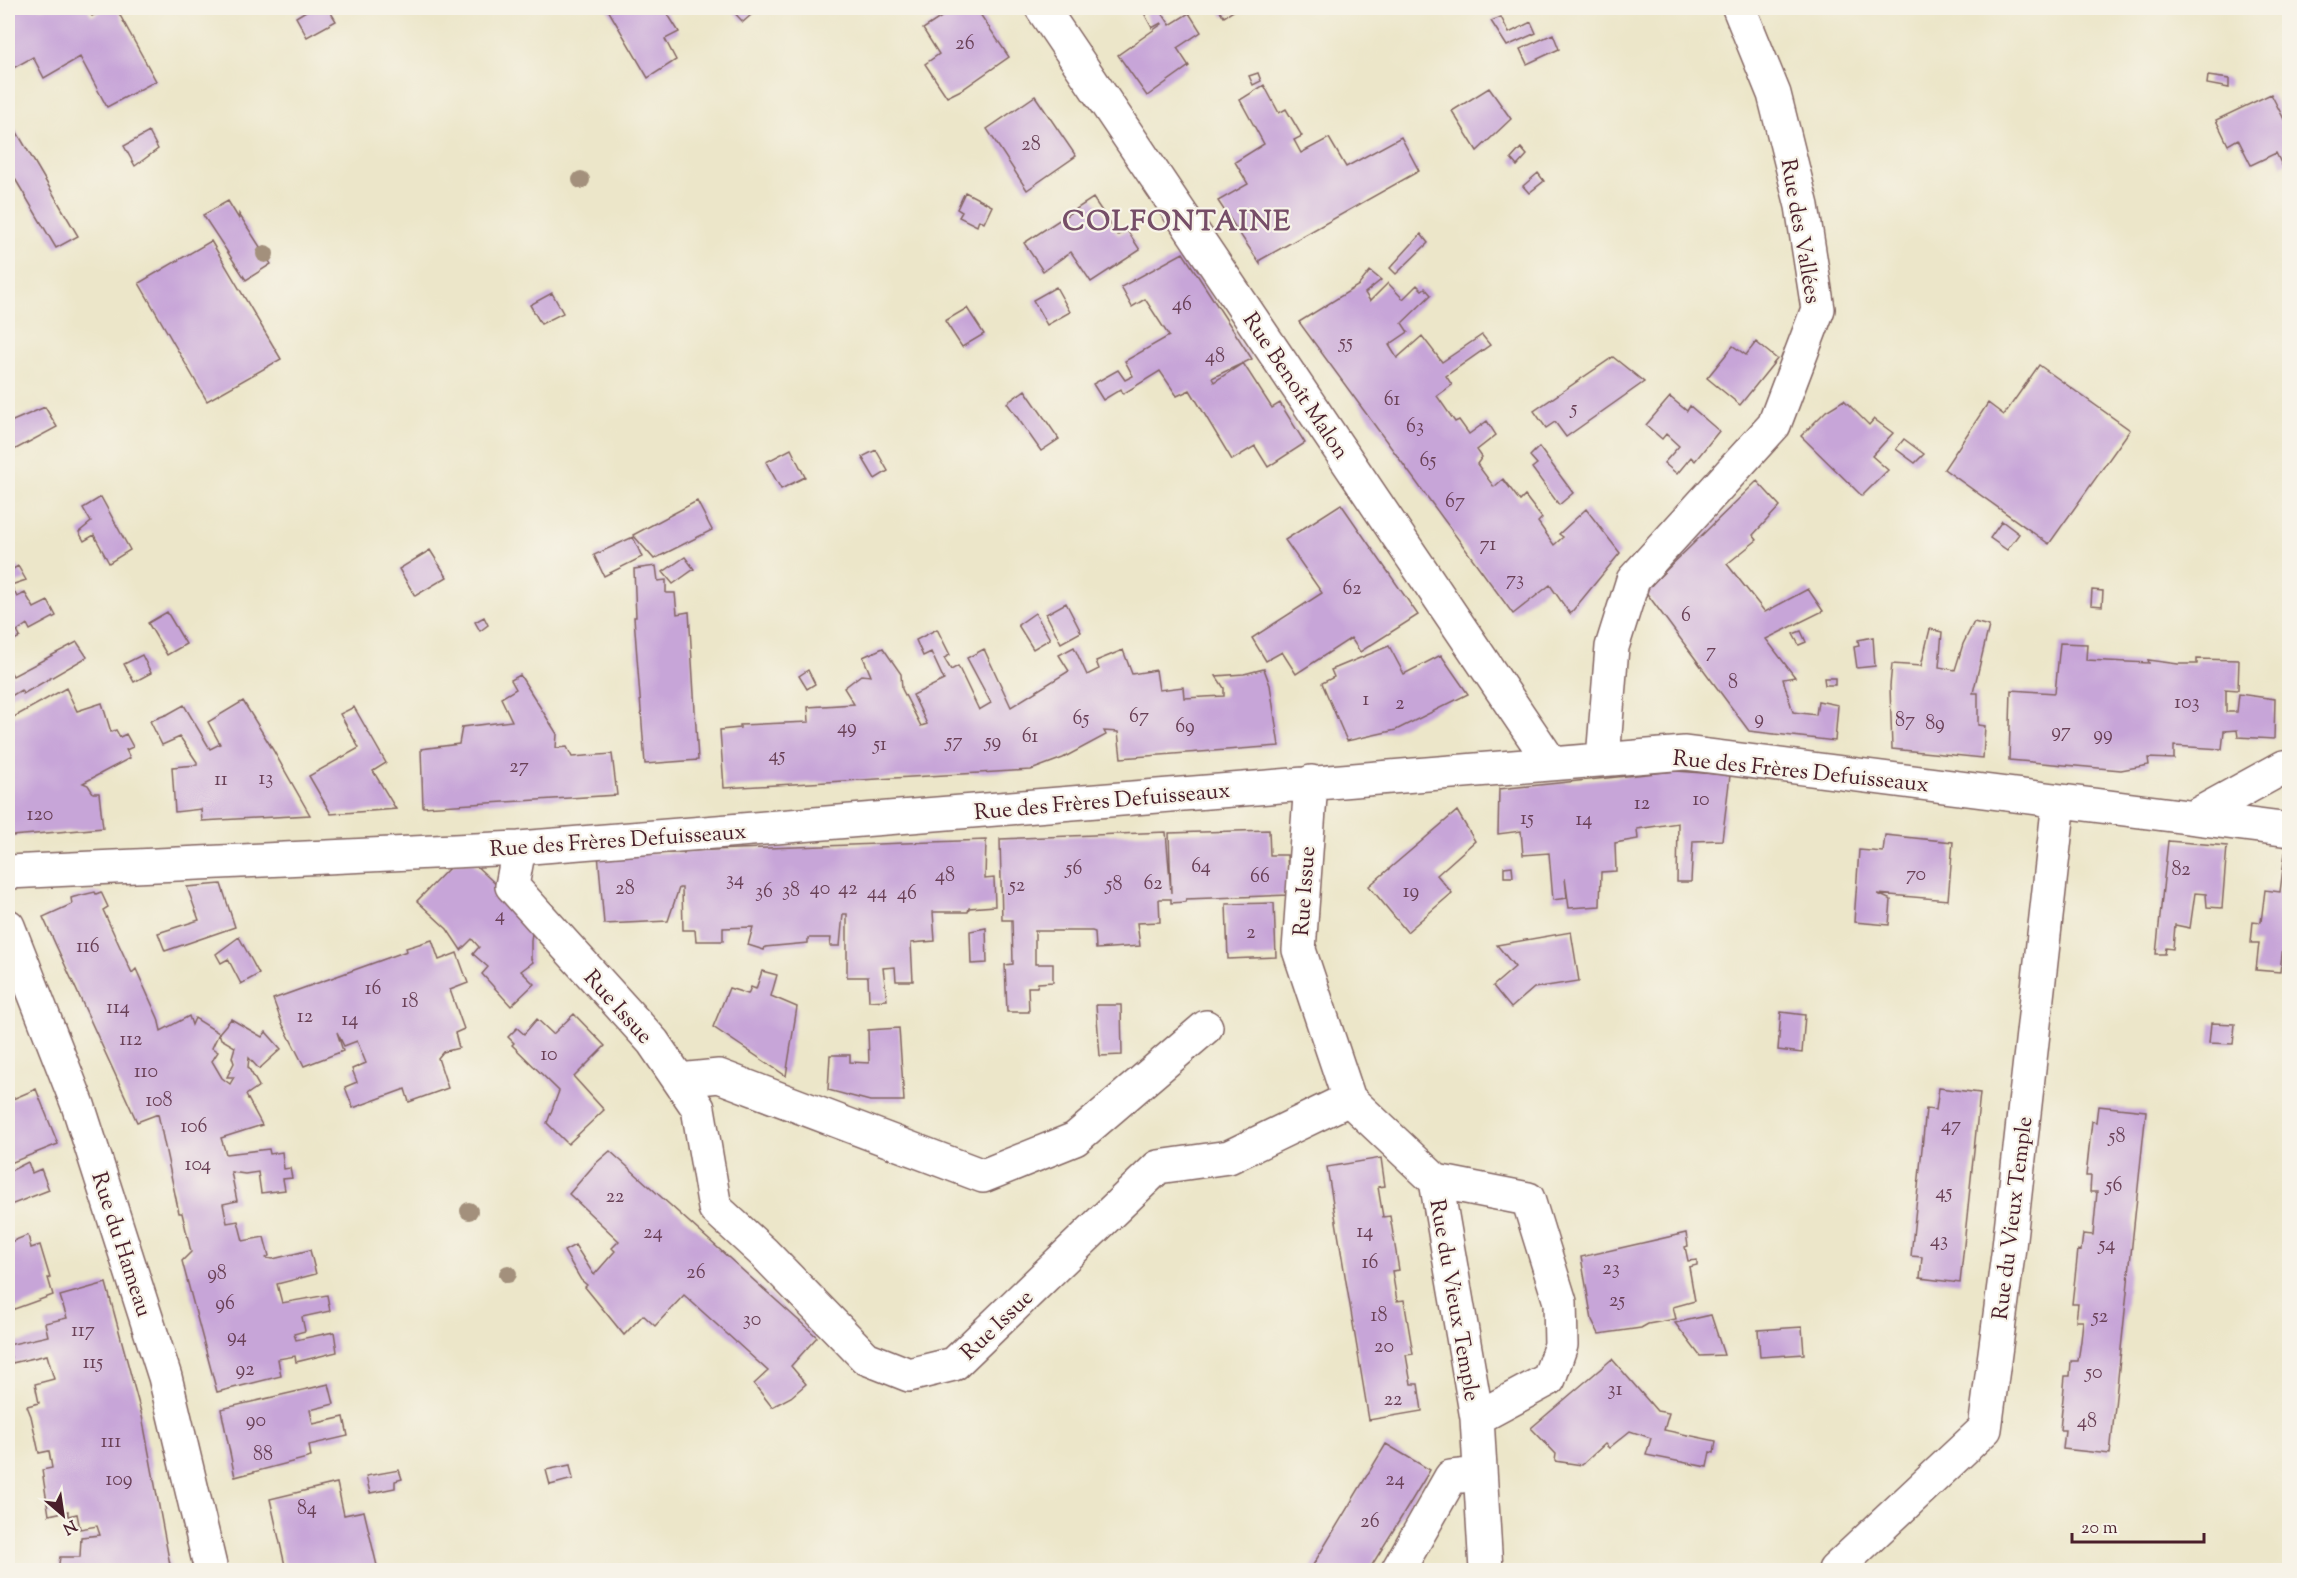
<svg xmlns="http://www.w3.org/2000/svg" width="2297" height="1578" viewBox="0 0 2297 1578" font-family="'Sorts Mill Goudy',serif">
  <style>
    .building { fill: #c7a5d8 }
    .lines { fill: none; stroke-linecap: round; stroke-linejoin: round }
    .minor-casing { stroke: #836562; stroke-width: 36 }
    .minor { stroke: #fff; stroke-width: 33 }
    .tree { fill: #a3907b }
    .labels { text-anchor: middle; stroke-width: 4.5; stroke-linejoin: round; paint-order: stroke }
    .number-label { font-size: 20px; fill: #694056 }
    .street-label { font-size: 22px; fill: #4a1f2b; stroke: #f7f3e8 }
    .district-label { font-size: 28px; font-weight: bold; letter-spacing: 1.5px; fill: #764e68; stroke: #f7f3e8 }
  </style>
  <rect width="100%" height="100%" fill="#f7f3e8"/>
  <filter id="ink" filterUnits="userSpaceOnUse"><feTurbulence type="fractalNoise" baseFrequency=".0167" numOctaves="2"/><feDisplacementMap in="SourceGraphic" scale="12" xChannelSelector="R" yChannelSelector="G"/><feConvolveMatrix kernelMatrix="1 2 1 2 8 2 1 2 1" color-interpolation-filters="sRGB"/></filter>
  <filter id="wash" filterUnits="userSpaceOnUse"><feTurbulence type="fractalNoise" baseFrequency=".008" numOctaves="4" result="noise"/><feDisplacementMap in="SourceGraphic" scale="24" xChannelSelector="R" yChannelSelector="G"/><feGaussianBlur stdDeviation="1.35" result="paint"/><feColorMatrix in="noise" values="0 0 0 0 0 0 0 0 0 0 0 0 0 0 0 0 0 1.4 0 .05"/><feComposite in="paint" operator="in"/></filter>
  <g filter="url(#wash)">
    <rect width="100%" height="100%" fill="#ece6c9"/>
    <g id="blocks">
      <!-- building -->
      <path class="building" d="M8,8H87L92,16L107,8H116L156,81L107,107L80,57L44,78L33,57L8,71Z
        M308,8H328L336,21L307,37L296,17L309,9Z
        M607,8H664L679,32L665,39L676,60L648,78Z
        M730,8H759L743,22Z
        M955,8H976L1009,57L963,89L947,97L925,64L939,54L923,29Z
        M1155,8H1159L1170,25L1189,13L1201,32L1177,48L1189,66L1147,96L1118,55L1162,24L1161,23L1152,28L1145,15Z
        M1218,8H1234L1235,10L1224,17Z
        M1501,17L1509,33L1531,22L1536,33L1507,46L1491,21Z
        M1553,34L1559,49L1527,64L1520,49Z
        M1258,73L1261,81L1253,85L1249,76Z
        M2208,76L2229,79V88L2207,84Z
        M1264,85L1279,113L1286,109L1302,136L1294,140L1301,153L1329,138L1346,167L1401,137L1419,171L1260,260V264L1218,201L1248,184L1235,162L1264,144L1240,100Z
        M1489,88L1511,119L1477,151L1452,111Z
        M2271,94L2289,129V161L2282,165L2276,153L2251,165L2238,139L2228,145L2216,120Z
        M1035,96L1076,156L1027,190L987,129Z
        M8,117L78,236L56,248L8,167Z
        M149,132L158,149L135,166L124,146Z
        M1521,148L1527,155L1517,166L1511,159Z
        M1538,173L1544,181L1529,193L1523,186Z
        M965,192L992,206L984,223L979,220L977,226L959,217L962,212L957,209Z
        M1093,198L1118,235L1127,230L1140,250L1091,282L1071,252L1043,271L1024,243Z
        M228,201L239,219V214L271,264L246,280L203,215Z
        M1421,234L1428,243L1396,274L1390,268Z
        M211,241L281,359L207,401L139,283Z
        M1183,253L1252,359L1224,372L1212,378L1214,382L1243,363L1272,408L1280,403L1305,443L1268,467L1255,446L1232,460L1190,390L1177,396L1160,371L1123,394L1121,389L1103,400L1093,384L1118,370L1125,380L1133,376L1125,361L1169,336L1145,299L1132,307L1121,287Z
        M1370,271L1381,280L1365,293L1370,301L1388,283L1403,299L1417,285L1422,290L1425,288L1431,295L1402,323L1408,332L1389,345L1397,358L1422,336L1442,362L1482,335L1490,345L1446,376L1452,385L1437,396L1455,422L1459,420L1469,434L1487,421L1496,435L1477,450L1482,457L1477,464L1494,487L1503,479L1520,501L1525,496L1542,518L1538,522L1554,545L1563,537L1559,534L1586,509L1620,553L1570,614L1550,585L1513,614L1299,322L1359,285Z
        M1056,287L1070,312L1047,325L1033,300Z
        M552,293L563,313L541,324L530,305Z
        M967,308L984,334L962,347L945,321Z
        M1756,342L1777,359L1740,405L1707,378L1733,346L1746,355Z
        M1613,357L1644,382L1566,437L1555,422L1546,428L1534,411Z
        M2039,365L2130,430L2049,544L1944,469L1988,403L2004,415Z
        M1025,390L1059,439L1041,451L1007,403Z
        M1670,397L1687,411L1690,406L1719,431L1695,461L1691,457L1677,474L1664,463L1679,446L1666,434L1662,439L1646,425Z
        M1844,400L1869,425L1874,419L1893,433L1872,456L1888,470L1862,496L1801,436L1826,411Z
        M45,407L57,427L14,450L8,439V423Z
        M1904,439L1924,454L1915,463L1896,449Z
        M1539,447L1573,493L1559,505L1532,468L1537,464L1530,456Z
        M791,449L805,477L781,489L766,462Z
        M876,450L888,471L875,479L862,457Z
        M1757,481L1780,506L1753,535L1757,540L1727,564L1765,612L1808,589L1823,611L1766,639L1795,677L1783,679L1793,712L1816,715L1818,701L1838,705L1835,741L1749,731L1645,591Z
        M101,497L130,550L109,563L94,535L84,541L79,532L91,522L83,508Z
        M697,501L712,530L654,559L633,535Z
        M1341,504L1418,615L1360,652L1351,638L1296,674L1282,652L1266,661L1252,638L1322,593L1285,540Z
        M2002,521L2019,534L2007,550L1990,538Z
        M633,537L642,557L604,576L594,555Z
        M430,550L447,577L415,596L399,569Z
        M685,557L694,569L673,584L663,572Z
        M18,566L26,580L11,585L17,597L25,593L34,608L48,601L56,616L30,630L27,624L17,631L20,637L8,643V572Z
        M656,566L658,581L666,580V593H675L677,614L689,612L698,760L645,764L634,617H636L634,569Z
        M2092,590L2103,591L2102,606L2091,605Z
        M1066,603L1081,632L1061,643L1046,614Z
        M167,612L186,644L167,655L148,623Z
        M1035,613L1050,639L1033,649L1018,625Z
        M484,617L488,625L480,631L475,622Z
        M1974,622L1989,626L1973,693H1978V725L1985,726L1983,758L1892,749L1890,686L1892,664L1921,666L1930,629L1942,632L1939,667L1955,670L1963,644Z
        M937,629L950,655L944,658L951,670L958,666L979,710L991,703L967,658L984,649L1011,707L1069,671L1059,655L1074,647L1087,675L1099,669L1096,661L1123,650L1132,674L1156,670L1159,690L1183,687L1184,698L1224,696V688L1216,676L1244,674L1264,669L1270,685L1279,746L1121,758L1118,732L1104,731L1106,735L1063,758L1031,770L724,788L720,730L740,728V725L809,722L808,707L854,704L844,688L861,675L871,676L863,657L883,648L901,674L902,689L921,726L927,724L913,695L944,680L931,652L923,656L916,640Z
        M1801,631L1806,642L1799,645L1793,634Z
        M1873,637L1875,666L1857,668L1854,647L1859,646L1858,640Z
        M77,642L87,657L23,694L21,690L8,698V667L13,676Z
        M2060,643L2087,644L2086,660L2149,663L2148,660L2178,664H2197V659L2239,660L2238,690L2225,689L2226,691V712H2237L2239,694L2275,699L2274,739L2238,737L2237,730L2224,731L2222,749L2174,746V759L2148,758L2149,765L2121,770L2009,760L2011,690L2055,693Z
        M1389,646L1404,674L1441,655L1468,694L1396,730L1347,741L1322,683L1334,677L1331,670Z
        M142,655L151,673L134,682L124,664Z
        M808,670L815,684L807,689L799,676Z
        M520,675L557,734L556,748L567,747L572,757L612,754L617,795L423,807L421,749L459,744L462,727L512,721L501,698L516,689L511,680Z
        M1824,678H1835V685H1825Z
        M66,688L77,711L102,703L111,732L116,730L120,737L126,734L133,747L126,750L130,758L83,783L88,785L93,793H99L103,828L12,836L8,833V705L14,717Z
        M243,701L273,750L310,815L202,821L201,809L175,812L172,767L197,765V762L180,737L162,745L150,721L168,714L184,705L210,749L220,744L208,722Z
        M354,707L386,763L373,771L396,809L331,814L309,776L359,748L340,714Z
        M1676,771L1730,775L1722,840L1693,841L1691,882H1677L1678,823L1637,829L1638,839L1615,843L1616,871L1601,872L1600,906L1569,908L1565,878L1567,898L1553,900L1549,853L1523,855L1521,831L1498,834L1499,789Z
        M1457,811L1475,841L1437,875L1452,893L1407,932L1369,886Z
        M1269,830L1270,855H1287L1289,895L1186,899L1185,902L1171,903V899H1159L1160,922L1137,923L1140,946L1096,949L1095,932L1092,931H1035V964H1053V982L1038,983L1037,987H1028L1029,1012H1007L1005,965L1013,964L1012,920H1002L1000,839L1166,832L1171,893L1169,833Z
        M1885,835L1953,842L1948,900L1878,894L1891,900L1889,925L1854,922L1859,850L1883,852Z
        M986,840L985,879L994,878L995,906L969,908L968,912H933L935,941L911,943L913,981H896L895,967L883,968L887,1000L869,1001L868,977H847V914H843L840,946H830L831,938H808V943L765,947L764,950L748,945L753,927L723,928V941H696L695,930H683L682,888H679L668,921L604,924L598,853H684L685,851Z
        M2168,841L2227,846L2222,908L2207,907L2206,894L2195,893L2190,928L2175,925L2173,949L2166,948L2165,954H2156Z
        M2285,853H2289V947L2283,946L2280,972L2256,970L2259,943H2251L2253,921L2261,922L2265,890L2280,892Z
        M472,862L534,920L531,940V959L533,962L521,971L534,984L511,1006L482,974L488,967L473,954L479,947L472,939L461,950L447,929L417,901L454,863Z
        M1512,866L1513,877H1504V867Z
        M221,884L235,927L165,951L158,933L199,920L187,887Z
        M95,892L96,894L101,892L108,907L103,910L132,973L136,969L158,1018L161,1031L189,1016L192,1025L195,1018L219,1033L212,1048L218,1052L212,1061L222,1078L230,1084L234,1077H227L234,1063L232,1057L235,1047L221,1039L219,1033L231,1019L262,1037L266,1032L281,1049L259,1069L249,1058L248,1067L259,1086L246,1095L262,1125L221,1138L226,1154L269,1149L270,1154L282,1152L284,1169L290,1168L292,1178L283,1179L285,1190L261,1193L258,1172L245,1174L231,1172L237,1201L223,1204L227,1223L238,1221L243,1241L264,1237L269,1256L266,1258L273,1259L310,1250L316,1274L277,1284L282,1303L327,1295L330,1311L302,1317L305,1331L294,1334L296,1340L334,1332L337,1352L296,1362L295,1356L278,1359L281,1376L217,1392L182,1261L191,1252L182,1213H179L158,1114L137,1122L43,917L72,904L71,898L74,897Z
        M1274,903L1276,957L1228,959L1226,904Z
        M986,928L987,963L971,964L970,931Z
        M1571,932L1579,981L1534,988L1511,1008L1493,986L1515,967L1497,945Z
        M239,937L259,974L241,984L228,959L221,963L216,954Z
        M432,940L439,960L457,953L468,983L450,990L464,1029L455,1033L459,1048L443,1052L438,1058L448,1088L409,1102L405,1089L353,1108L345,1087L357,1082L352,1069L366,1063L357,1041L344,1046L337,1032L343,1051L304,1066L282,1023L273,999L407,951L406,948Z
        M762,971L777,975L771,996L797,1007L786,1076L713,1027L729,988L748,994L751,987L756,989Z
        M1096,1005H1121L1122,1055L1100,1056Z
        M1781,1012L1805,1015L1802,1053L1778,1050Z
        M574,1014L605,1046L574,1077L604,1110L568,1144L547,1123L559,1091L512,1045L514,1043L508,1037L517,1028L524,1034L537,1019L553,1034Z
        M2211,1023L2235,1024L2233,1044L2209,1043Z
        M899,1028L904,1101H870L828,1090L830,1055H850V1062L869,1063L868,1030Z
        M1939,1088L1980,1093L1960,1283L1920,1278L1922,1257L1911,1256L1926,1109L1936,1110Z
        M36,1089L58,1144L8,1164V1101Z
        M2098,1106L2146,1111L2110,1454L2063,1449L2065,1430H2060L2065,1376H2070L2071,1361H2078L2081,1341L2083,1321H2076L2078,1304H2072L2078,1250L2081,1251L2083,1234L2093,1235L2097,1192H2090L2091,1176H2086L2092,1121L2096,1122Z
        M610,1151L817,1337L791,1366L806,1384L791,1397L772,1407L754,1384L768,1371L684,1295L655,1326L643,1315L624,1335L585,1287L587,1285L581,1280L564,1251L575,1245L594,1275L615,1251L612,1248L619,1241L569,1194L595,1164Z
        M1381,1158L1385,1186L1378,1187L1383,1217L1390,1216L1399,1270L1392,1271L1397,1301L1404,1300L1413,1354L1406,1355L1411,1384H1418L1422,1411L1369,1420L1327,1167Z
        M28,1162L32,1173L41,1169L49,1190L8,1206V1172Z
        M1686,1233L1688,1246L1685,1247L1688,1261L1697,1260V1265L1689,1267L1695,1301L1673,1307L1676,1319L1648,1324L1641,1328L1599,1334L1592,1320L1581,1257Z
        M28,1235L31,1248L40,1245L50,1278H48L53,1295L9,1311L8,1243Z
        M106,1283L142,1416L171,1570H58L60,1557H80L81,1537L100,1535L97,1526L80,1529L77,1514L68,1516V1511L49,1515L42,1470L52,1468L49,1451L39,1453L31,1416L27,1406L39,1403L35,1384L54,1379L47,1355L12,1363L8,1345L48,1336L45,1323L67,1318L60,1296Z
        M1711,1315L1724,1355L1700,1356L1675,1323Z
        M1802,1327L1804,1354L1760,1357L1758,1330Z
        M1612,1359L1657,1411L1669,1413L1664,1430L1716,1441L1714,1453L1710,1452L1707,1467L1646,1455L1651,1438L1630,1431L1609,1448L1605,1444L1582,1465L1555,1461L1556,1454L1531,1428Z
        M329,1384L334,1404L310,1410L313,1424L344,1417L348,1436L309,1445L311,1457L235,1477L221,1409Z
        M1386,1444L1430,1470L1404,1513L1369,1570H1310Z
        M570,1465L573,1479L550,1485L546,1470Z
        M399,1470L402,1479L395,1481V1488L370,1493L366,1476Z
        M337,1483L344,1515L364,1511L378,1570H286L270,1499Z"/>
    </g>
  </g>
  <g filter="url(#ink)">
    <use href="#blocks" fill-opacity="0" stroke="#836562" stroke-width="1.5"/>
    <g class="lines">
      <!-- minor casing -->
      <g class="minor-casing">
        <path id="minor" d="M1042,8L1551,763
          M1603,759L1612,647L1633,580L1774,425L1818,309L1802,206L1774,94L1739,8
          M2193,817L2284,767L2290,766
          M519,848L512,886L653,1042L698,1108L715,1208L764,1253L866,1358L909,1375L954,1364L1158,1167L1229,1157L1349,1099L1299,950L1311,782
          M8,872L519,848L1685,753L2290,830
          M8,926L78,1105L165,1377L211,1570
          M679,1080L719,1076L983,1176L1075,1139L1206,1027
          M1349,1099L1436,1181L1477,1418L1486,1570
          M1436,1181L1528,1199L1560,1302L1561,1345L1549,1379L1477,1418
          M1398,1570L1451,1477L1480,1474
          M1835,1570L1985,1429L2009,1247L2059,801"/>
      </g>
      <!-- minor -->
      <use href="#minor" class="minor"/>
    </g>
    <!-- trees -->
    <g class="tree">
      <circle cx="581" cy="180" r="9"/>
      <circle cx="265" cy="254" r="9"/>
      <circle cx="469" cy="1211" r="9"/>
      <circle cx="508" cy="1274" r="9"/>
    </g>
  </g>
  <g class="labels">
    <!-- number labels -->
    <g class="number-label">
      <text x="965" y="49">26</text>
      <text x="1031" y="150">28</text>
      <text x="1182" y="310">46</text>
      <text x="1346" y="348">55</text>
      <text x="1215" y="362">48</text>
      <text x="1392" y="405">61</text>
      <text x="1574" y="414">5</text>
      <text x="1415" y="432">63</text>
      <text x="1428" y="466">65</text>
      <text x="1455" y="507">67</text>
      <text x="1488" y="550">71</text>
      <text x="1515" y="585">73</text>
      <text x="1352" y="594">62</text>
      <text x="1686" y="621">6</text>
      <text x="1711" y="657">7</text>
      <text x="1733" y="688">8</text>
      <text x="1366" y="705">1</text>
      <text x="2187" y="708">103</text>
      <text x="1400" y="709">2</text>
      <text x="1139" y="722">67</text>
      <text x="1081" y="724">65</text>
      <text x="1759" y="724">9</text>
      <text x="1905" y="726">87</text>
      <text x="1935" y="729">89</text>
      <text x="1185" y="732">69</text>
      <text x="847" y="733">49</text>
      <text x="2061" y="737">97</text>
      <text x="2103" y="740">99</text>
      <text x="1030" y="742">61</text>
      <text x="954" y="747">57</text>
      <text x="993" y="747">59</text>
      <text x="880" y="750">51</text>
      <text x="777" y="761">45</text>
      <text x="519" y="772">27</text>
      <text x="266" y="784">13</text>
      <text x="221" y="785">11</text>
      <text x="1701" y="805">10</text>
      <text x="1642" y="809">12</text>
      <text x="40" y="820">120</text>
      <text x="1527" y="824">15</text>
      <text x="1584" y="825">14</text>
      <text x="1201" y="872">64</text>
      <text x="1074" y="874">56</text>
      <text x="2181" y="875">82</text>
      <text x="1916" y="880">70</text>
      <text x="945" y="881">48</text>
      <text x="1260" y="882">66</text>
      <text x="735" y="885">34</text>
      <text x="1153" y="889">62</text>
      <text x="1114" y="890">58</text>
      <text x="1017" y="891">52</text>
      <text x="625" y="894">28</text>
      <text x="820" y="894">40</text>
      <text x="848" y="894">42</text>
      <text x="791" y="896">38</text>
      <text x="764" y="897">36</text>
      <text x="1411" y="897">19</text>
      <text x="877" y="898">44</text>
      <text x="907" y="899">46</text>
      <text x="500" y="921">4</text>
      <text x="1251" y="938">2</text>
      <text x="88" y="952">116</text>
      <text x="373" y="994">16</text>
      <text x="410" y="1007">18</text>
      <text x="118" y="1013">114</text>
      <text x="305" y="1022">12</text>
      <text x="350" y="1025">14</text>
      <text x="131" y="1045">112</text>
      <text x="549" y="1060">10</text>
      <text x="146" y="1077">110</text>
      <text x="159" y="1106">108</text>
      <text x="1951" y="1131">47</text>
      <text x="194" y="1132">106</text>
      <text x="2117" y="1142">58</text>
      <text x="198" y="1170">104</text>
      <text x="2114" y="1191">56</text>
      <text x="1944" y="1198">45</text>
      <text x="615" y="1202">22</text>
      <text x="1365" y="1237">14</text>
      <text x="653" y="1238">24</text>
      <text x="1939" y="1246">43</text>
      <text x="2107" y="1250">54</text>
      <text x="1370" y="1268">16</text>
      <text x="1611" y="1274">23</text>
      <text x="696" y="1278">26</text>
      <text x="217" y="1279">98</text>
      <text x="1617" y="1306">25</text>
      <text x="225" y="1309">96</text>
      <text x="1379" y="1321">18</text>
      <text x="2100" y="1322">52</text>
      <text x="752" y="1325">30</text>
      <text x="83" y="1336">117</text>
      <text x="237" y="1342">94</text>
      <text x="1384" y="1352">20</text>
      <text x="93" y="1368">115</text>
      <text x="245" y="1375">92</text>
      <text x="2094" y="1378">50</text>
      <text x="1615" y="1395">31</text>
      <text x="1393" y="1405">22</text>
      <text x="256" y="1426">90</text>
      <text x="2087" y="1427">48</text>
      <text x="111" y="1447">111</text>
      <text x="263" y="1460">88</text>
      <text x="119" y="1485">109</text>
      <text x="1395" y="1485">24</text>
      <text x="307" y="1514">84</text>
      <text x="1370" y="1527">26</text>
    </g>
    <!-- street labels -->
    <g class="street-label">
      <text transform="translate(1802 231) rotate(80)" y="8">Rue des Vallées</text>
      <text transform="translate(1297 385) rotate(56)" y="8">Rue Benoît Malon</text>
      <text transform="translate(1801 770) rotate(6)" y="8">Rue des Frères Defuisseaux</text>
      <text transform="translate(1102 800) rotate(-5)" y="8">Rue des Frères Defuisseaux</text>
      <text transform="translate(618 839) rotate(-4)" y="8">Rue des Frères Defuisseaux</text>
      <text transform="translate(1303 891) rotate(-86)" y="8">Rue Issue</text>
      <text transform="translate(619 1006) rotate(48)" y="8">Rue Issue</text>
      <text transform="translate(2011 1218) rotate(-83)" y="8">Rue du Vieux Temple</text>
      <text transform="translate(123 1244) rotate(72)" y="8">Rue du Hameau</text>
      <text transform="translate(1456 1300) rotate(80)" y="8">Rue du Vieux Temple</text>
      <text transform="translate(996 1324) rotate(-44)" y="8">Rue Issue</text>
    </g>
    <!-- district labels -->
    <g class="district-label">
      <text x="1177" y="230">COLFONTAINE</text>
    </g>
  </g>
  <!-- margin -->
  <rect width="2297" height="1578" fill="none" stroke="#f7f3e8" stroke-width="30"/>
  <!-- north arrow -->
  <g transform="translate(63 1515) rotate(151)" stroke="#f7f3e8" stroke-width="4.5" paint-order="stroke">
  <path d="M0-4.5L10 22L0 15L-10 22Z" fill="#4a1f2b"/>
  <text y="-9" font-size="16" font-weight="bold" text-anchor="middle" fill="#4a1f2b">N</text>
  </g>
  <!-- scale -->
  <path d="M2072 1533v9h132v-9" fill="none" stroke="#4a1f2b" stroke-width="3"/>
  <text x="2081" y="1533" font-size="18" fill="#4a1f2b" stroke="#f7f3e8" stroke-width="4.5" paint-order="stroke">20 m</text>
</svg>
